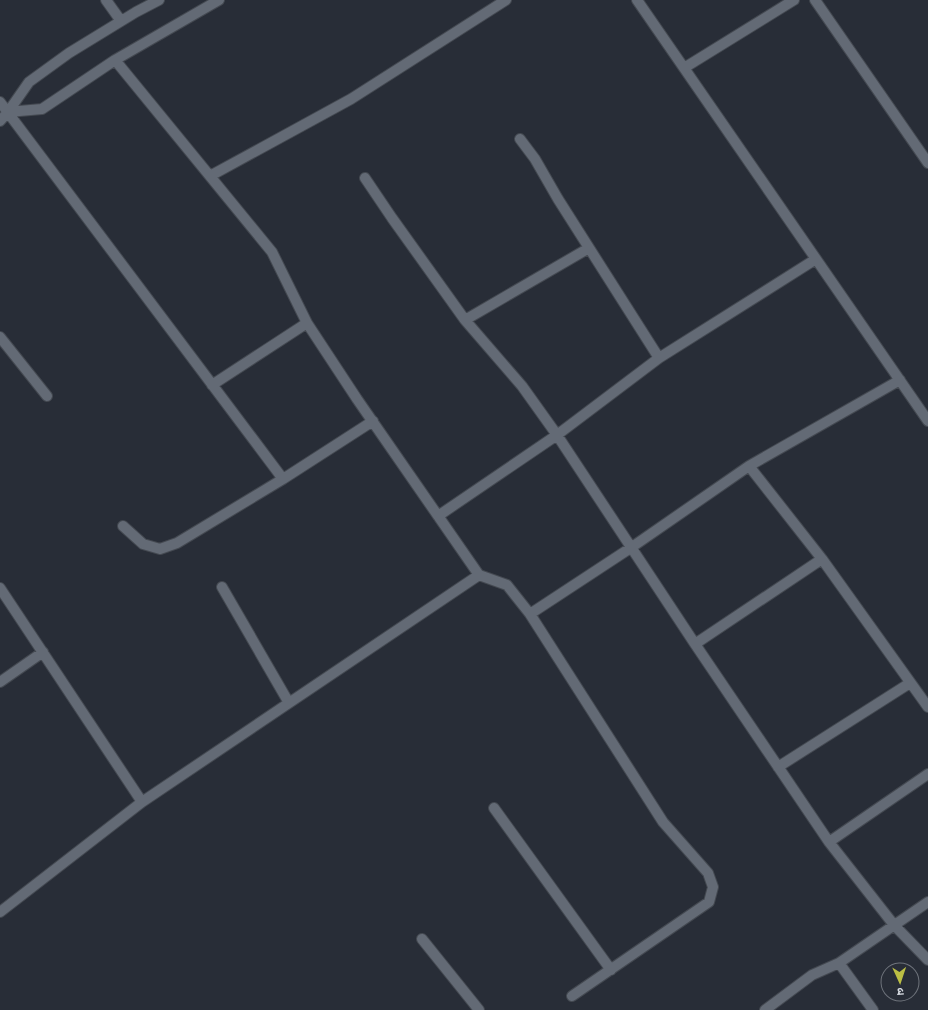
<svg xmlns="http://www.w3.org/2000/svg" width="928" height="1010" viewBox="0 0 928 1010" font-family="'Source Serif 4','Noto Sans Devanagari',serif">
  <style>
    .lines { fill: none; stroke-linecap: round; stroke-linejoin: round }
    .minor-casing { stroke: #444951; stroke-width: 12 }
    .minor { stroke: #636a75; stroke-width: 10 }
  </style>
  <rect width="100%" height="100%" fill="#282d37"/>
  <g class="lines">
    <!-- minor casing -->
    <g class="minor-casing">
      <path id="minor" d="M106,0L121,21
        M637,0L928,421
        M815,0L928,163
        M115,60L272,252L307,323
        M684,68L794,0
        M0,102L283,479L373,421
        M8,112L42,109L115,60L219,0
        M0,121L8,112L29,82L69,53L136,12L159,0
        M520,139L535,159L558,199L659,358
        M210,176L351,99L506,0
        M365,178L392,218L465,320L522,386L557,435L695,644L829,842L894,925L928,960
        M465,320L589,248
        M0,337L47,396
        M212,385L307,323L357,399L479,575
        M749,466L900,380
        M438,516L557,435L659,358L816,259
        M123,526L143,544L160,549L177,543L283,479
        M222,587L289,703
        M0,588L142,802
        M530,614L632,547L749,466L822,559L928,707
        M695,644L822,559
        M0,682L43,652
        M778,767L910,683
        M494,808L611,970
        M829,842L928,774
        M0,912L142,802L479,575L507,585L530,614L663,822L708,873L713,887L709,902L572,996
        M422,939L479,1010
        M839,963L928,902
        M765,1010L812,975L839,963L873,1010"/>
    </g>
    <!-- minor -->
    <use href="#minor" class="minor"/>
  </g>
  <!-- north arrow -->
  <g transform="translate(900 982) rotate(177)"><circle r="19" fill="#282d37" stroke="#6e737b"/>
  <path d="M0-3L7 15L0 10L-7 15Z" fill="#bcbf44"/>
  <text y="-6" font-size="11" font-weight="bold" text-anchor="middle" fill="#d8dce2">उ</text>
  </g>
</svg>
